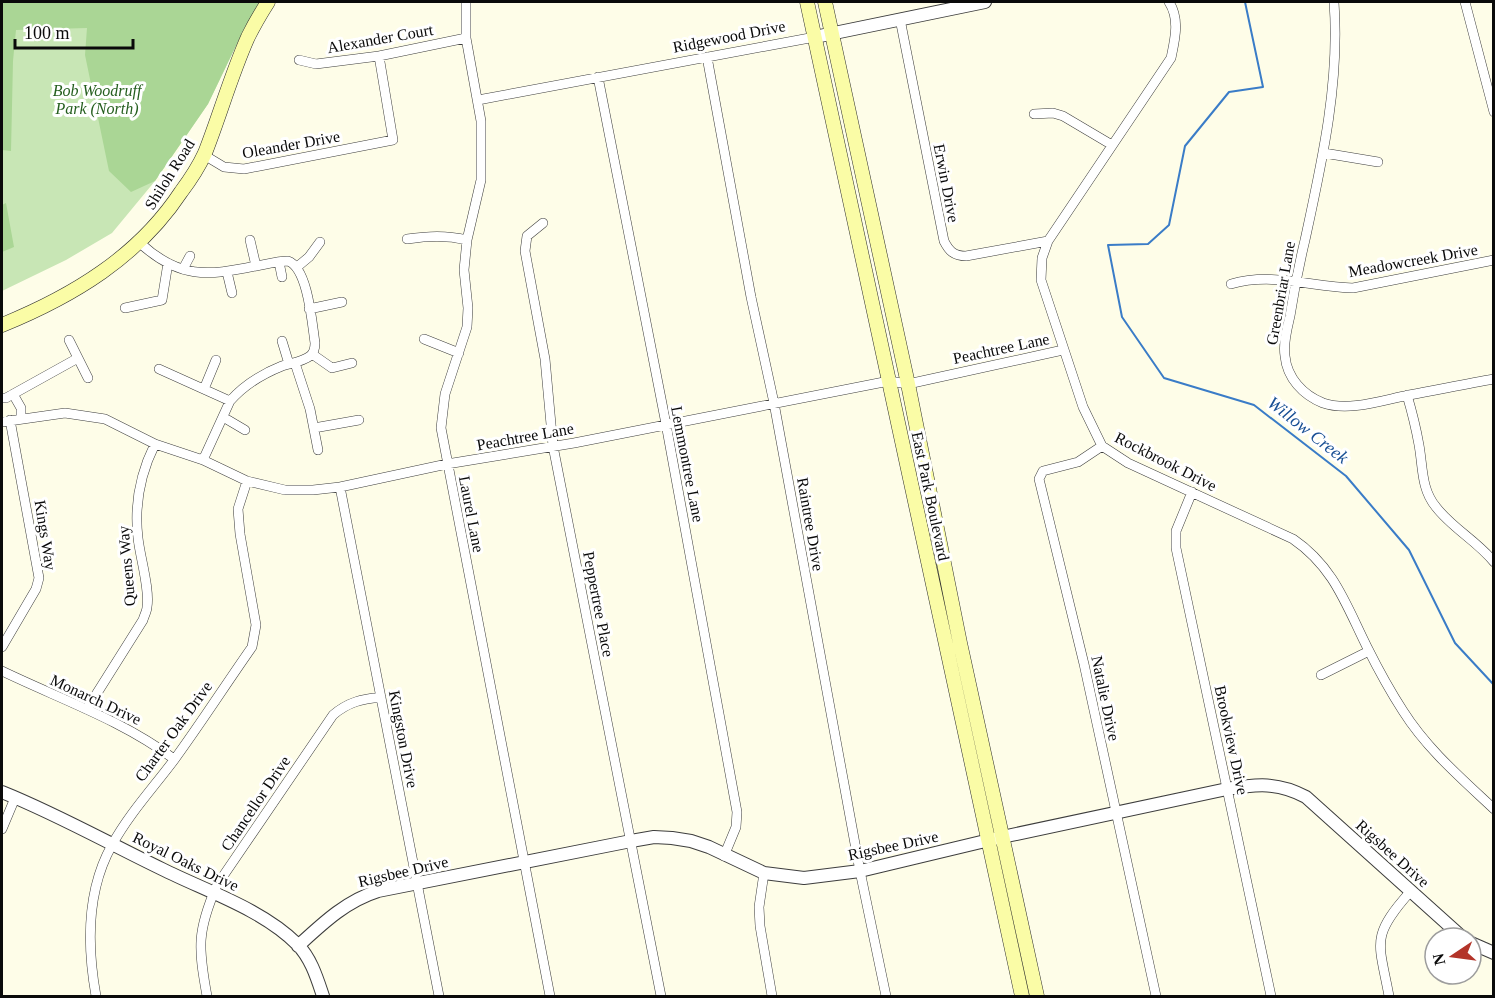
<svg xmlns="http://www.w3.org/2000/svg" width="1495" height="998" viewBox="0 0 1495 998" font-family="'Times New Roman',serif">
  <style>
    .green { fill: #c8e6b5 }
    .forest { fill: #aad695 }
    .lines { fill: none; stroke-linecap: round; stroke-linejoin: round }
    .stream { stroke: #3a7cc7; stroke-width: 2 }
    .minor-casing { stroke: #3d3d3d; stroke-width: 10 }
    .tertiary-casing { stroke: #3d3d3d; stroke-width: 14 }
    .secondary-casing { stroke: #2c2c2c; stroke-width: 15 }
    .minor { stroke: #fff; stroke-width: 9 }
    .tertiary { stroke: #fff; stroke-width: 12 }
    .secondary { stroke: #fafca6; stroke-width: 14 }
    .labels { text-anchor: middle; stroke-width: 6; stroke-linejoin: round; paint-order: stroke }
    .street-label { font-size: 16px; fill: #0a0a0a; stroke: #fff }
    .park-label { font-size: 16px; font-style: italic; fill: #245e1e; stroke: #fff }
    .water-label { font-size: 18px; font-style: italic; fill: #1a5095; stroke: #fff }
  </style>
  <rect width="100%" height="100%" fill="#fefde8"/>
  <!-- green -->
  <path class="green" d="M2,2H260L245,27L208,104L155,181L112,233L66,260L2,291Z"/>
  <!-- forest -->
  <path class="forest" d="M2,2H260L245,27L208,104L155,181L131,192L109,171L85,55L87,28L16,30L13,61L11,151L2,150Z
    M6,203L14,247L2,252V205Z"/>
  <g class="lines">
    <!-- stream -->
    <path class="stream" d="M1245,2L1263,87L1229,92L1185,146L1169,225L1148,244L1108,245L1122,317L1164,378L1254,405L1346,476L1409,550L1455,643L1494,685"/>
    <!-- minor casing -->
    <g class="minor-casing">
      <path id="minor" d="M466,2V38L481,121V180L467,240L464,270L468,308L467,327L445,394L441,428L550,996
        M1169,2C1180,19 1175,39 1171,58L1048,241L1042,258L1041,280L1083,407L1102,446L1128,463L1293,539C1334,567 1346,605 1367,647C1378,669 1390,691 1403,711C1427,749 1461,778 1494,809
        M1334,2C1340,82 1322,162 1305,240C1299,265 1294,290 1290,316C1287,329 1283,343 1285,356C1287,378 1303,395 1323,403C1349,412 1383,400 1409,395C1437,390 1465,384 1494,379
        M1465,2L1494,112
        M900,19L944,241C949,251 954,256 966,256L1048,241
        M707,57L751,297L774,403L860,871L886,996
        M299,60L316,64L379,56L466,38
        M598,77L666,424L737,812L736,827L724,856
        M478,100L815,37
        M1034,114L1053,113L1063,116L1112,145
        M1324,153L1378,162
        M204,155L224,167L244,169L393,140L379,56
        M543,223L527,236L525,251L545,359L553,446L661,996
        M407,239C428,236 446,235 467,240
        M250,240L256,266
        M140,243C179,279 207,276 256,266C267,264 278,261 288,261C308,268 312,323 315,343C315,349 314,353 310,356C302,362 291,363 282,366C262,374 244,385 230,401L203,460
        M279,262L282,277
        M297,267L309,257L320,242
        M183,269L190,256
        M227,272L232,293
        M1231,284C1273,272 1312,287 1353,288L1494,260
        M125,308L162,300L168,263
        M309,309L342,302
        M424,339L459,353
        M69,340L78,358
        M282,341L289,364
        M312,354L332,368L352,363
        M295,363L310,409L318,450
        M159,369L230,401
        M204,389L216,360
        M13,394L21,408V418
        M1407,395C1412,412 1416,428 1419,445C1423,467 1421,489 1436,507C1452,528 1477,541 1494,562
        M2,398H6L78,358L88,378
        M223,417L245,430
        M2,422L65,413L105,419L155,444L203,460L247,481L285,490H313L340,487L447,464L574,443L889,381L908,384L1063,350
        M314,428L359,420
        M1102,446L1078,462L1043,471L1039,479L1084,664L1156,996
        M340,487L439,996
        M1192,492L1176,531V548L1271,996
        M2,647L36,589L39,578L10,420
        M2,671C60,699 122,720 174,759
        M1321,675L1369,651
        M87,709L143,620C144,616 147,611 147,607C150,589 140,557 138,538C134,504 140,474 155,444
        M2,829L15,798
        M764,873L759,907L760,926L772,996
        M96,996C87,946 86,891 112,845C129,814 153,788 174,760C201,723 226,684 252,647L256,625L240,534L238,509L247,481
        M207,996C198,947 197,931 217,885L333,715C348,702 362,699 381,697
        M1389,996C1379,942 1370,937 1410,892"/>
    </g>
    <!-- tertiary casing -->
    <g class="tertiary-casing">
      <path id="tertiary" d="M815,37L985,2
        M2,792C57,814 108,843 162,869C206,891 262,909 297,944C311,958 317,978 323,996
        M1471,943L1494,953
        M298,946C323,923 346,901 378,891L631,841L654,837L672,838L691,841L709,847L764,873L804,878L860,871L1002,837L1227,789C1257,784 1278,782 1306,797L1463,938"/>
    </g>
    <!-- secondary casing -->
    <g class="secondary-casing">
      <path id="secondary" d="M807,2L1022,996
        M825,2L908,384L960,643L1037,996
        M2,325C73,296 138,257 181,192C190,180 199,166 205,153C220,115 231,75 248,37C254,25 261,13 268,2"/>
    </g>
    <!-- minor -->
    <use href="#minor" class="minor"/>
    <!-- tertiary -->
    <use href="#tertiary" class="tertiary"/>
    <!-- secondary -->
    <use href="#secondary" class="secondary"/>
  </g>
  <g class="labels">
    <!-- street labels -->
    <g class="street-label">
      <text transform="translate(729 36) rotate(-11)" y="6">Ridgewood Drive</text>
      <text transform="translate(380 38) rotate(-10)" y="6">Alexander Court</text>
      <text transform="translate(291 144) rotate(-10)" y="6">Oleander Drive</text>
      <text transform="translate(169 174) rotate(-58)" y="6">Shiloh Road</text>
      <text transform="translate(947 183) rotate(79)" y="6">Erwin Drive</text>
      <text transform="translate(1413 260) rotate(-10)" y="6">Meadowcreek Drive</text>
      <text transform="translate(1280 293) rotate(-80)" y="6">Greenbriar Lane</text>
      <text transform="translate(1001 348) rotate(-12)" y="6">Peachtree Lane</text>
      <text transform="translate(525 436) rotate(-10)" y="6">Peachtree Lane</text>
      <text transform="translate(1166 461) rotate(27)" y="6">Rockbrook Drive</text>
      <text transform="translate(688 464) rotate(79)" y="6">Lemmontree Lane</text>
      <text transform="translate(931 496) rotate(78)" y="6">East Park Boulevard</text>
      <text transform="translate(472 514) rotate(79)" y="6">Laurel Lane</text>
      <text transform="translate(811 524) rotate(80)" y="6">Raintree Drive</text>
      <text transform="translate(46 535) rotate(81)" y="6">Kings Way</text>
      <text transform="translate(126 566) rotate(-95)" y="6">Queens Way</text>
      <text transform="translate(599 604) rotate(79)" y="6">Peppertree Place</text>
      <text transform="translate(1106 698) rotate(78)" y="6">Natalie Drive</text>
      <text transform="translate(96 699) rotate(25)" y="6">Monarch Drive</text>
      <text transform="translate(173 731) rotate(-54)" y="6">Charter Oak Drive</text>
      <text transform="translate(404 739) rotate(79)" y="6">Kingston Drive</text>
      <text transform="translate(1232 740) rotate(78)" y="6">Brookview Drive</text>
      <text transform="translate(255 803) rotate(-56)" y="6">Chancellor Drive</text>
      <text transform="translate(893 845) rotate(-12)" y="6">Rigsbee Drive</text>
      <text transform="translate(1393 853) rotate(42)" y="6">Rigsbee Drive</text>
      <text transform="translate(186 861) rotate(26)" y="6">Royal Oaks Drive</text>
      <text transform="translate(403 871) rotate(-13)" y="6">Rigsbee Drive</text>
    </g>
    <!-- park labels -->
    <g class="park-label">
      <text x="97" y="96">Bob Woodruff<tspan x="97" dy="18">Park (North)</tspan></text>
    </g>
    <!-- water labels -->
    <g class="water-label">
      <text transform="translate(1308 430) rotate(38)" y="6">Willow Creek</text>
    </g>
  </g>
  <!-- border -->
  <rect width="1495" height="998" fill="none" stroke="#0a0a0a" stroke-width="6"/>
  <!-- north arrow -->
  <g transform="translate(1453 956) rotate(257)"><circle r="28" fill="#ffffff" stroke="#9d9d9d" stroke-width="1.5"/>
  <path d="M0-4.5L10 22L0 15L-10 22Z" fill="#b33429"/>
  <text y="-9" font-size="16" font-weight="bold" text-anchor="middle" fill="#0a0a0a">N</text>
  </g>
  <!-- scale -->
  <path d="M15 39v9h118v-9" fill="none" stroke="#0a0a0a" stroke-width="3"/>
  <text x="24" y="39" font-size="18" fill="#0a0a0a" stroke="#ffffff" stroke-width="4.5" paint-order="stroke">100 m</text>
</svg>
